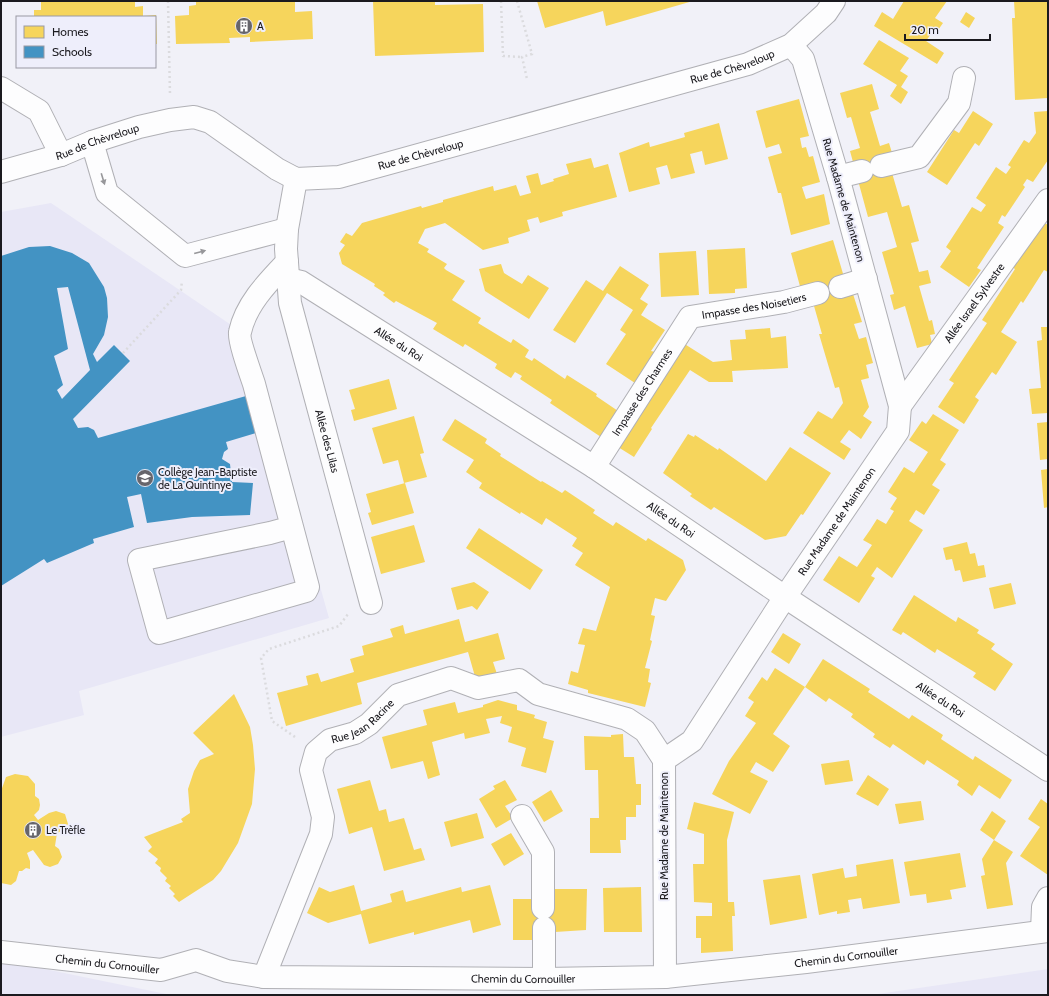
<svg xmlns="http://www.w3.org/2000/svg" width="1049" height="996" viewBox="0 0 1049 996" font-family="Cabin,sans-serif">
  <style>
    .built { fill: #e8e7f6 }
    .homes { fill: #f6d55c }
    .schools { fill: #4393c3; fill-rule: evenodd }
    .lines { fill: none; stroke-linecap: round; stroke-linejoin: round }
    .minor-casing { stroke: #b0b0b5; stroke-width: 24 }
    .path { stroke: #dbdbde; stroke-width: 2.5; stroke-dasharray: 2 3; stroke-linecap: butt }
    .minor { stroke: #fdfdfe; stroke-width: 22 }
    .oneway { fill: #97979a }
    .labels { text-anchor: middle; stroke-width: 4; stroke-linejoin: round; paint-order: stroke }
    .poi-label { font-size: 11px; fill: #1b1a1f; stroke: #eeeefb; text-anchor: start }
    .street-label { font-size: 11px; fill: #1b1a1f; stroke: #eeeefb }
  </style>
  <rect width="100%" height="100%" fill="#f1f1f8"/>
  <!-- built -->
  <path class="built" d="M51,203L249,337L329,618L79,691L84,715L1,737V212Z
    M1,960L171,995H1Z
    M1048,969V995H871Z"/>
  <!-- homes -->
  <path class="homes" d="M41,1H135V7L143,6V16L156,15L157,44H155V17H34V10H41Z
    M196,1H295V12L312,11L313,39L250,42V37L229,38L230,43L176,44L175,16L189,15V6L196,5Z
    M373,1H435V5L483,4L484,52L375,56Z
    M537,1H693L606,26L603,11L545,28Z
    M904,1H947L935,18L943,23L936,33L933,31L926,41L944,53L937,64L874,26L882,12L893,19Z
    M1014,1H1048V98L1015,100L1012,18H1015Z
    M966,12L975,18L969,28L960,22Z
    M879,40L909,58L900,71L908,76L901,87L908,92L901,104L890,96L897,85L863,64Z
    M872,84L879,109L870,112L880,146L889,143L893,156L892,173L902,207L909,205L919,241L911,243L919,272L928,270L931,283L919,286L929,321L932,320L935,334L930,335L932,344L917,348L905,306L894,310L890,295L894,294L882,252L897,247L887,212L868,217L850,151L860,148L851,117L847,118L840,93Z
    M799,99L809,136L800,138L802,148L806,147L809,157L813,156L820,182L802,187L806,199L824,194L830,224L791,235L781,193H778L768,157L782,153L779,144L766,148L756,111Z
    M973,111L993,124L979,146L975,143L947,185L927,172L954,130L959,133Z
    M1048,111V160L1033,182L1027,179L1023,185L1025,187L1005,217L1002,215L998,223L1004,227L977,268L981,270L969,287L940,267L951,251L946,247L972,207L981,212L986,205L976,198L996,167L1006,174L1011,167L1008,165L1024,140L1029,143L1036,133L1034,112Z
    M719,123L728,159L705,165L702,151L690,154L695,173L671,179L667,165L656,168L660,184L629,192L619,153L649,142L650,147L685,137L684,133Z
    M591,158L594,168L608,164L617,197L562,212L563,216L540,223L538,217L527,220L530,231L508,238L509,243L483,250L445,223L425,229L418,243L429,249L427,252L447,264L444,268L446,270L465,281L452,300L481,318L478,323L511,343L513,339L529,350L525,357L532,361L534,358L565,379L567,375L597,394L596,396L621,413L604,439L550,403L552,400L520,379L522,376L515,372L511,378L495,368L497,364L465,344L463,347L433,329L437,323L396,301L394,303L383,295L385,293L374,286L375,284L342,264L339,253L345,245L340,242L346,233L352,236L362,223L421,206L422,208L443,202V200L493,186L494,191L516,185L520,196L531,193L526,176L538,173L541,185L554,181L553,179L569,174L566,164Z
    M1040,220L1048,225V272L1044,270L1023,303L1021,301L1001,332L1017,342L996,375L992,372L975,397L979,400L964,424L938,407L954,383L949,380L987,323L982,320L1015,269L1012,267Z
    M833,240L844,277L853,294L862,322L854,324L859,339L866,337L873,363L866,365L869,378L861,380L869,407L863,416L872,422L861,439L849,430L840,442L851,449L844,460L803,433L818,411L832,419L843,403L839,387L835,388L819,334H822L814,306L820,303L801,290L791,253Z
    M745,248L747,288L735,289V293L709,294L707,250Z
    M696,251L699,295L661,297L659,253Z
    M501,264L504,273L522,284L528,275L549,288L529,319L485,291L479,269Z
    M620,266L649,285L640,299L648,304L641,315L665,330L651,351L655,352L635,383L606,364L626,334L620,330L633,310L607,293L575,343L553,330L586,280L603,291Z
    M1041,327H1048V413L1032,414L1029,389L1041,388L1037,341L1042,340Z
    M770,328L771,338L786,336L788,368L732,371L733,382H709L690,370L651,428L652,429L634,457L618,447L683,343L713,362L732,360L730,340L746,339L745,330Z
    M389,379L397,409L354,421L351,410L355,409L349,390Z
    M933,414L959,430L940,460L946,464L932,485L940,490L924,515L916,510L909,521L923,530L892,578L877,567L871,576L875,578L859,603L823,580L839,556L857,567L872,545L863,540L870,530L877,519L886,524L894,511L890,509L897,498L888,492L904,467L914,473L928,452L909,440L922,421L926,424Z
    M414,416L424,453L420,454L427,477L404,483L398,460L383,464L372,428Z
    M455,419L487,439L485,443L501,454L500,456L541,482L542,481L562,493L565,490L595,510L593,513L613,526L616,522L646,541L648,538L683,560L686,570L666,601L655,598L651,615L655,616L650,640L652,641L645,668L650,669L648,682L651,683L645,707L588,693V690L568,684L571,671L578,673L585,645L578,644L583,628L596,631L610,587L575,565L583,553L572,546L577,538L546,518L542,525L521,512L520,514L479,488L482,483L466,472L474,460L442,440Z
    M1048,422V459L1040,460L1037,423Z
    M688,434L694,437L695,435L718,450L719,448L766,481L790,447L831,473L803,515L801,514L786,536L765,540L714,507L711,510L690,496L692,494L663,473Z
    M1048,469V507L1044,508L1041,470Z
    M405,483L414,513L372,525L368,513L371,512L366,494Z
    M414,525L425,562L381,574L371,537Z
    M479,528L543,570L530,590L466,548Z
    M967,542L970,554L975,553L978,566L984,565L986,577L963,582L960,570L955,571L952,559L946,560L943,548Z
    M474,582L489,592L477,610L472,606L457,610L451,588Z
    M1011,583L1016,604L994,609L989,588Z
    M914,595L956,622L958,617L979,630L977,633L995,644L991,649L1013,664L995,691L973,677L976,673L937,649L935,653L903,632L901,635L892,630Z
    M459,619L465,642L498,633L505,659L493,662L497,674L476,680L468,652L357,683L362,704L286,726L277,693L308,685L306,676L318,673L321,682L354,672L350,659L364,655L362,646L393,637L390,629L403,625L405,634Z
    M783,633L801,644L789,664L771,652Z
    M823,659L870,689L868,692L909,719L912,715L943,735L941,739L973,760L975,756L1012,780L1000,799L979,785L972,796L957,785L959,781L927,760L924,765L893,744L890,748L873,737L875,734L851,717L853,714L829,698L826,702L805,687Z
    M775,668L805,687L773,734L790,746L773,772L756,762L750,772L768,781L750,814L712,794L729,761L756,723L745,716L754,702L748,698L762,677L767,681Z
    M234,694L250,727L253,745L255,769L252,804L238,843L221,871L213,880L179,902L173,896L175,894L169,888L171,886L165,881L167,878L160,871L161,868L155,863L158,859L148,851L152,847L144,837L183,822L181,819L190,813L188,789L194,771L200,760L214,754L193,733Z
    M498,700L517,705V710L535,715L534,718L547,722L543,738L554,741L546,773L521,766L526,748L508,742L512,727L500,723L502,716L486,719L490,733L465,739L464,733L432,742L440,775L428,779L423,761L391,769L382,737L427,725L423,710L455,702L458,713L483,707V705Z
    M623,734L624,757H634L636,784H641V805H636V817H626V840H620L621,853H590V818H599L598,770H585L584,736L611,737V735Z
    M849,760L853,781L825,785L821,764Z
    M15,774L28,776L35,784V796L39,799L40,805L39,810L34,815L38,820L49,813L56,811L65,814L68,824L64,830L57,833L55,846L59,849L62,857L58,864L50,867L44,865L33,850L27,853L30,861V869L26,868L22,871H19L16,881L11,885L1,883V791L6,777Z
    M868,775L889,789L878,806L856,794Z
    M370,780L379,811L386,809L389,822L404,818L414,850L421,848L425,860L384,871L372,827L349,834L337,789Z
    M505,780L517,800L505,806L513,818L496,828L479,799L495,789L493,786Z
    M551,790L563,811L544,822L532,802Z
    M1041,799L1048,804V875L1020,856L1040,827L1028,819Z
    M921,801L924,820L899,824L895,804Z
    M694,802L734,812L727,840L728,902H734L735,916H732L733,951L701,953V938H696V916H712V903L694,902L693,864H704V834L687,829Z
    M992,811L1006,821L994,840L1013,852L1006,863L1013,905L987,909L981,876L985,875L982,859L994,840L980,830Z
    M477,813L484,838L451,847L444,822Z
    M511,833L524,854L504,866L491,844Z
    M960,853L966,887L950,890L952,899L940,901L927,903L926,894L910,896L904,862Z
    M893,859L900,903L863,909L861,898L848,900L850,912L837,914V911L819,915L812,874L843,868L845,878L857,876L856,865Z
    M800,875L807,918L770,925L763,880Z
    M354,885L361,911L392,902L390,894L403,890L406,902L461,887L462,892L490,885L501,925L473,933L470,920L414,935V932L369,944L361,914L328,923L307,913L319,887L330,892Z
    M641,887L642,932H604L603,888Z
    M555,889H587L586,930L555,932L538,940H513V899H538V908H555Z"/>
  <!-- schools -->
  <path class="schools" d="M50,246L72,253L89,263L104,287L107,298L108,317L104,335L93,354L97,362L114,345L130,361L73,419L78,428L88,427L94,430L98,438L246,396L256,433L226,442L228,449L224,452L222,459L230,464L232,482L253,483L250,515L192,517L147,523L141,494L127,497L134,527L93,539L94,543L47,563L44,559L1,586V256L29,247ZM68,287L90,370L62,399L57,390L63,385L54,356L68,349L57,288Z"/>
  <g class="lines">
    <!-- minor casing -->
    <g class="minor-casing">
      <g id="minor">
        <path d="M1,88L39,111L61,155"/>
        <path d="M92,142L107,193L185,256L287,229"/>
        <path d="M881,166L919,157L959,103L964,78"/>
        <path id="s1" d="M1,172L61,155L92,142L139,127L170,120L194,117L210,122L277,169L296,179L339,177L748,64L791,45L826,13L834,1"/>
        <path d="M838,177L862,171"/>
        <path id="s2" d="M296,179L287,229L286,249L290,303L371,603"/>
        <path d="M287,262C268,282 246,304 240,332C238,339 251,375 254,384C272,452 290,519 308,587L306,591L159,633L139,560L270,533L292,527"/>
        <path id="s3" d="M288,279L301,282L594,467L785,597L1048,770"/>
        <path d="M840,287L866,279"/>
        <path id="s4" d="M900,406L1048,200"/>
        <path id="s5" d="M594,467L690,317L784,302L818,293"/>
        <path d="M522,816L543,852V908"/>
        <path d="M544,928V979"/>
        <path d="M1042,931L1043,907L1048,898"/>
        <path id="s6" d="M1,952L161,970L196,960L227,971L264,977L544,979L665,977L806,962L1048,931"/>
        <path id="s7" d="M264,977L321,834L323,817L311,770L316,752L330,740L355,733L369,724L398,695L451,678L478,688L519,680L538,694L627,719L645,731L664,760"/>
        <path id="s8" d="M665,977L664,760L692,741L785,597L898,431L900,406L838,177L803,59L791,45"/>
      </g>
    </g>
    <!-- path -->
    <path class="path" d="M168,1L170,95
      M501,1L503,56L522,57
      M517,1L532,54L522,57L527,79
      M123,353L181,290L182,281
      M295,737L272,721L261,658L269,649L339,626L348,614"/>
    <!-- minor -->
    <use href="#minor" class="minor"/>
  </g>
  <!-- one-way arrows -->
  <defs><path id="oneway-solid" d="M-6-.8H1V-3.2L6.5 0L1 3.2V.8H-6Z"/></defs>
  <g class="oneway">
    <use href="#oneway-solid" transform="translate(103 179) rotate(73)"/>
    <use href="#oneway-solid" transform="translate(200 252) rotate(-15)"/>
  </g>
  <!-- icons -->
  <defs>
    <g id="building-disc" transform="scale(0.9)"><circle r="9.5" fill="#66656b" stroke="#eeeefb"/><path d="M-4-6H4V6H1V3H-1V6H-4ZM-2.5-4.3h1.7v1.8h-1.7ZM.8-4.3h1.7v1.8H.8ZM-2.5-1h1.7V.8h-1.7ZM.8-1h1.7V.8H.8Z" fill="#fff"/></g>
    <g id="school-disc" transform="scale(0.9)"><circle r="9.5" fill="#66656b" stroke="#eeeefb"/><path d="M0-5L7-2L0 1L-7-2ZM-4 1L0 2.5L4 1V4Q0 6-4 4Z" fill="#fff"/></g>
  </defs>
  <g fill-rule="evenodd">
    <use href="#building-disc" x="244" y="26"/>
    <use href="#school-disc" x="145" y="478"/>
    <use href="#building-disc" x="33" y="830"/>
  </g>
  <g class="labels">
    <!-- poi labels -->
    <g class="poi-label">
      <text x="257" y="30">A</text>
      <text x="158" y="476">Collège Jean-Baptiste<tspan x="158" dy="13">de La Quintinye</tspan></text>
      <text x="46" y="834">Le Trèfle</text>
    </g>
    <!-- street labels -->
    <g class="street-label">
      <text dy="4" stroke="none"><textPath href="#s1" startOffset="773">Rue de Chèvreloup</textPath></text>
      <text dy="4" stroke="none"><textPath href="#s1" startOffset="101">Rue de Chèvreloup</textPath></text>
      <text dy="4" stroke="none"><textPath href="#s1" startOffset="449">Rue de Chèvreloup</textPath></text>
      <text transform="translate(844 200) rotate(74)" y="4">Rue Madame de Maintenon</text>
      <text dy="4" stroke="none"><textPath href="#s4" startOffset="127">Allée Israel Sylvestre</textPath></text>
      <text dy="4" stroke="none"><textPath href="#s5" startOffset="243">Impasse des Noisetiers</textPath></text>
      <text dy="4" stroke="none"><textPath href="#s3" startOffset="129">Allée du Roi</textPath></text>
      <text dy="4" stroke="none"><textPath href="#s5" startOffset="89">Impasse des Charmes</textPath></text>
      <text dy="4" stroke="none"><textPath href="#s2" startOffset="268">Allée des Lilas</textPath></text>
      <text dy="4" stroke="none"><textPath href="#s3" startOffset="453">Allée du Roi</textPath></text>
      <text dy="4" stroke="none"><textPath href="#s8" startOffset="514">Rue Madame de Maintenon</textPath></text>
      <text dy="4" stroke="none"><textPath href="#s3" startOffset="777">Allée du Roi</textPath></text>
      <text dy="4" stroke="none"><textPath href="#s7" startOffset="295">Rue Jean Racine</textPath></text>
      <text transform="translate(664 836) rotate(-90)" y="4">Rue Madame de Maintenon</text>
      <text dy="4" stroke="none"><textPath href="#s6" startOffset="851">Chemin du Cornouiller</textPath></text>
      <text dy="4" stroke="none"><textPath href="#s6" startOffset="107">Chemin du Cornouiller</textPath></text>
      <text dy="4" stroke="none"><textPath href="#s6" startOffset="527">Chemin du Cornouiller</textPath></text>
    </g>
  </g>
  <!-- border -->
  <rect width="1049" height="996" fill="none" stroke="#1b1a1f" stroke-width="4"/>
  <!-- legend -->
  <rect x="16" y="16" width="140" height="52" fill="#eeeefb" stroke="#9a99a3"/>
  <rect x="24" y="26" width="20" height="12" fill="#f6d55c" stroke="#9a99a3"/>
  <text x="52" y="36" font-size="12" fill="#1b1a1f">Homes</text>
  <rect x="24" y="46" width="20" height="12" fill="#4393c3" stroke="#9a99a3"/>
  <text x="52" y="56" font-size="12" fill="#1b1a1f">Schools</text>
  <!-- scale -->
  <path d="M905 34v6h85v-6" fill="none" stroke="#1b1a1f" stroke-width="2"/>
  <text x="911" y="34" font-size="12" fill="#1b1a1f" stroke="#eeeefb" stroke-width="3" paint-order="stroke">20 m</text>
</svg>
